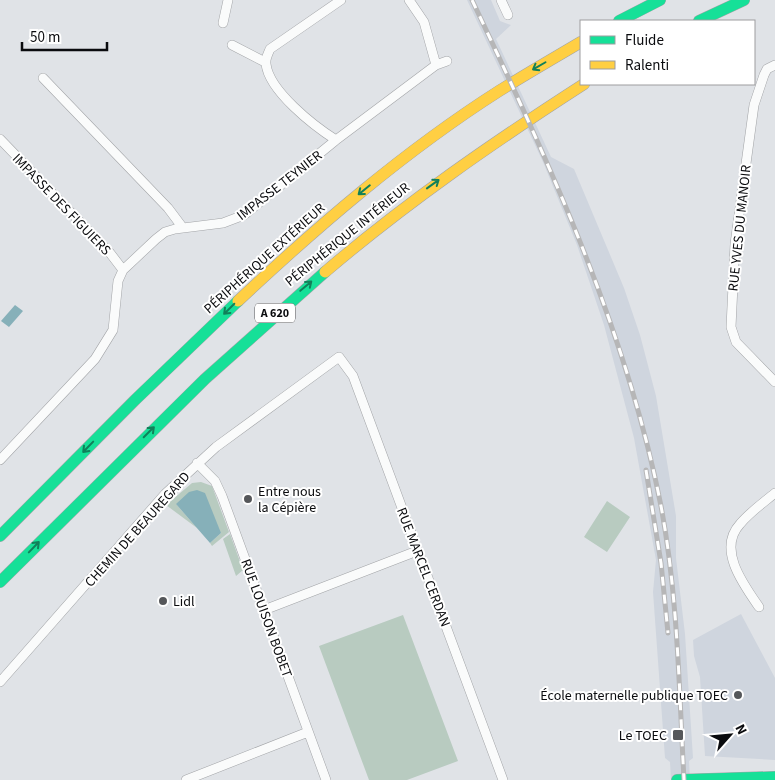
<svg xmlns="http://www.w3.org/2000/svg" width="775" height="780" viewBox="0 0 775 780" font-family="'Source Sans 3',sans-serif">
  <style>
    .built { fill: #cfd5de }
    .green { fill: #b8cbc0 }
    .water { fill: #86b0b9 }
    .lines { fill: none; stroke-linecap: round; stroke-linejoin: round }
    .street-casing { stroke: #a2a4a7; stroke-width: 10 }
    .fast-casing { stroke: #a2a4a7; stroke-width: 12 }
    .slow-casing { stroke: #a2a4a7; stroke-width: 12 }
    .street { stroke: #fafbfb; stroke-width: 9 }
    .fast { stroke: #16e098; stroke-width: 11 }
    .slow { stroke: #ffcf43; stroke-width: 11 }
    .rail-casing { stroke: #b6b6b7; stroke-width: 5 }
    .rail { stroke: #fff; stroke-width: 3; stroke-dasharray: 9; stroke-linecap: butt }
    .oneway { stroke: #11805a }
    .poi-dot { fill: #55575a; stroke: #fff; stroke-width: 2 }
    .labels { text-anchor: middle; stroke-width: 4; stroke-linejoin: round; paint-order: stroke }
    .shield { fill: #fff; stroke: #545456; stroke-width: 1 }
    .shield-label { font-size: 12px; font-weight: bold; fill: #0a0b0e }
    .street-label { font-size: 14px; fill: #0a0b0e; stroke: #fff }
    .poi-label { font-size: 14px; fill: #0a0b0e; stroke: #fff; text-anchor: start }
  </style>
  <rect width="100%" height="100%" fill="#e0e3e7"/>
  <!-- built -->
  <path class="built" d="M467,0H491L500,21L511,25L496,39L551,157L574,169L624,288L640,335L656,396L676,516V558L685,634L693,758L689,761L690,780H671L670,762L665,758L653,592L656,560L634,438L604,325L577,245L543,162Z
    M741,614L775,678V760L705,756L700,677L694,656L693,640Z"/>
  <!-- green -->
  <path class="green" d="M201,482L212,486L229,532L212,546L210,543L221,533L176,504L197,528L166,505L192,483Z
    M607,501L630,517L607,552L584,537Z
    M230,534L243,570L236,576L223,539Z
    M403,615L458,761L407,780H369L319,646Z"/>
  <!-- water -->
  <path class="water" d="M15,305L23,311L9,327L1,321Z
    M197,490L205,493L221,533L210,543L176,504L189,492Z"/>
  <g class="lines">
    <!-- street casing -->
    <g class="street-casing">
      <path id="street" d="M409,0L424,22L436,65
        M501,0L508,15
        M223,23L228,0
        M232,45L265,62
        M775,65L767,69L764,75L754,105L735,244L731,327L736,342L775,382
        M43,78L168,208L183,228
        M0,139L110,253L123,270
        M336,140C314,126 269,91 266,64C265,59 268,54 270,49L341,0
        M0,460L95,359L113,330L118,281L123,270L156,239L165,232L175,229L223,223L244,215L336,140L436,65L447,61
        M197,463L215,481L222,496L326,780
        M759,607C743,584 717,549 740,524C750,512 763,503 775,493
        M264,610L417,551
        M0,682L165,494L216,447L339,357L353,376L503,780
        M186,780L308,732"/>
    </g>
    <!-- fast casing -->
    <g class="fast-casing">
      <path id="fast" d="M619,21L660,0
        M699,21L744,0
        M0,536L135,400L238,301
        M0,582L205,379L325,272
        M677,780L775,777"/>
    </g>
    <!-- slow casing -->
    <g class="slow-casing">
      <path id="slow" d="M325,272C407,202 494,142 584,84
        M238,301C319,225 405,151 499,91C526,74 554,58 581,42"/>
    </g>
    <!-- street -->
    <use href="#street" class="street"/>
    <!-- fast -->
    <use href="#fast" class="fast"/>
    <!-- slow -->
    <use href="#slow" class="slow"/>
    <!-- rail casing -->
    <g class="rail-casing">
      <path id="rail" d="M472,0C549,163 626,328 661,506C678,596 679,689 684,780
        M646,470L661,563L668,633"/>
    </g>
    <!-- rail -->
    <use href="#rail" class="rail"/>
  </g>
  <!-- one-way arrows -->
  <defs><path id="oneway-shaft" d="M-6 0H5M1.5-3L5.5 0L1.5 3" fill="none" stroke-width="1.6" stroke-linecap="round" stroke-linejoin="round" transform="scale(1.25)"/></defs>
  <g class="oneway">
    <use href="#oneway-shaft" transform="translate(539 66) rotate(150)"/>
    <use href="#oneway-shaft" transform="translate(433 184) rotate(-36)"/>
    <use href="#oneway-shaft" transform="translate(364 190) rotate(141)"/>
    <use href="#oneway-shaft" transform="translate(306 286) rotate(-40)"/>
    <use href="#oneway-shaft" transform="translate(229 309) rotate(135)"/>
    <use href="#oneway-shaft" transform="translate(149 432) rotate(-45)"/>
    <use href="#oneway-shaft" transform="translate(88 447) rotate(134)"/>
    <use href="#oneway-shaft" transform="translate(34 547) rotate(-46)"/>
  </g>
  <!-- markers -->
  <g class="poi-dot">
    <circle cx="248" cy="499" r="5"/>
    <circle cx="163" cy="601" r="5"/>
    <circle cx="738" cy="695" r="5"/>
    <rect x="672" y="729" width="12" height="12" rx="2.5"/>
  </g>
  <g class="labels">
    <!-- shield labels -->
    <rect class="shield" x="255" y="303.5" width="40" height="19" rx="4"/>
    <g class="shield-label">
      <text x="275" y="317">A 620</text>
    </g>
    <!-- street labels -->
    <g class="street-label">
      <text transform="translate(279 185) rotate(-38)" y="5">IMPASSE TEYNIER</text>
      <text transform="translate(62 204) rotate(46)" y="5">IMPASSE DES FIGUIERS</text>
      <text transform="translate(739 228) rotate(-84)" y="5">RUE YVES DU MANOIR</text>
      <text transform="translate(347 234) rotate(-39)" y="5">PÉRIPHÉRIQUE INTÉRIEUR</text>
      <text transform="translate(264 258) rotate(-42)" y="5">PÉRIPHÉRIQUE EXTÉRIEUR</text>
      <text transform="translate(137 529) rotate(-48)" y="5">CHEMIN DE BEAUREGARD</text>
      <text transform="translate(424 567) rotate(69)" y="5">RUE MARCEL CERDAN</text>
      <text transform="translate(267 618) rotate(70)" y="5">RUE LOUISON BOBET</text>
    </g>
    <!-- poi labels -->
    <g class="poi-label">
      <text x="258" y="496">Entre nous<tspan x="258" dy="16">la Cépière</tspan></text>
      <text x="173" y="606">Lidl</text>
      <text x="728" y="700" text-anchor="end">École maternelle publique TOEC</text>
      <text x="667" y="740" text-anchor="end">Le TOEC</text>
    </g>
  </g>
  <!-- legend -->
  <rect x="580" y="20" width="175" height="65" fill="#ffffff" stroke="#9d9d9f"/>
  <rect x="590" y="36" width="25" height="8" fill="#16e098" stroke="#9d9d9f"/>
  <text x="625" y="45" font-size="15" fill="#0a0b0e">Fluide</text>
  <rect x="590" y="61" width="25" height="8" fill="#ffcf43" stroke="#9d9d9f"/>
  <text x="625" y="70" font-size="15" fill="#0a0b0e">Ralenti</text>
  <!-- north arrow -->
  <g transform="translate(730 735) rotate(63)" stroke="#ffffff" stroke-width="4" paint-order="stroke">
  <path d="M0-4L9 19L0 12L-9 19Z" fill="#0a0b0e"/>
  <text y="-8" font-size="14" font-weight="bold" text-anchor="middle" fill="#0a0b0e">N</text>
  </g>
  <!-- scale -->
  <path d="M22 42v8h85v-8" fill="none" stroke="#0a0b0e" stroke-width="2.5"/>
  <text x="30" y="42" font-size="15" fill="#0a0b0e" stroke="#ffffff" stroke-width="4" paint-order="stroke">50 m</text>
</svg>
